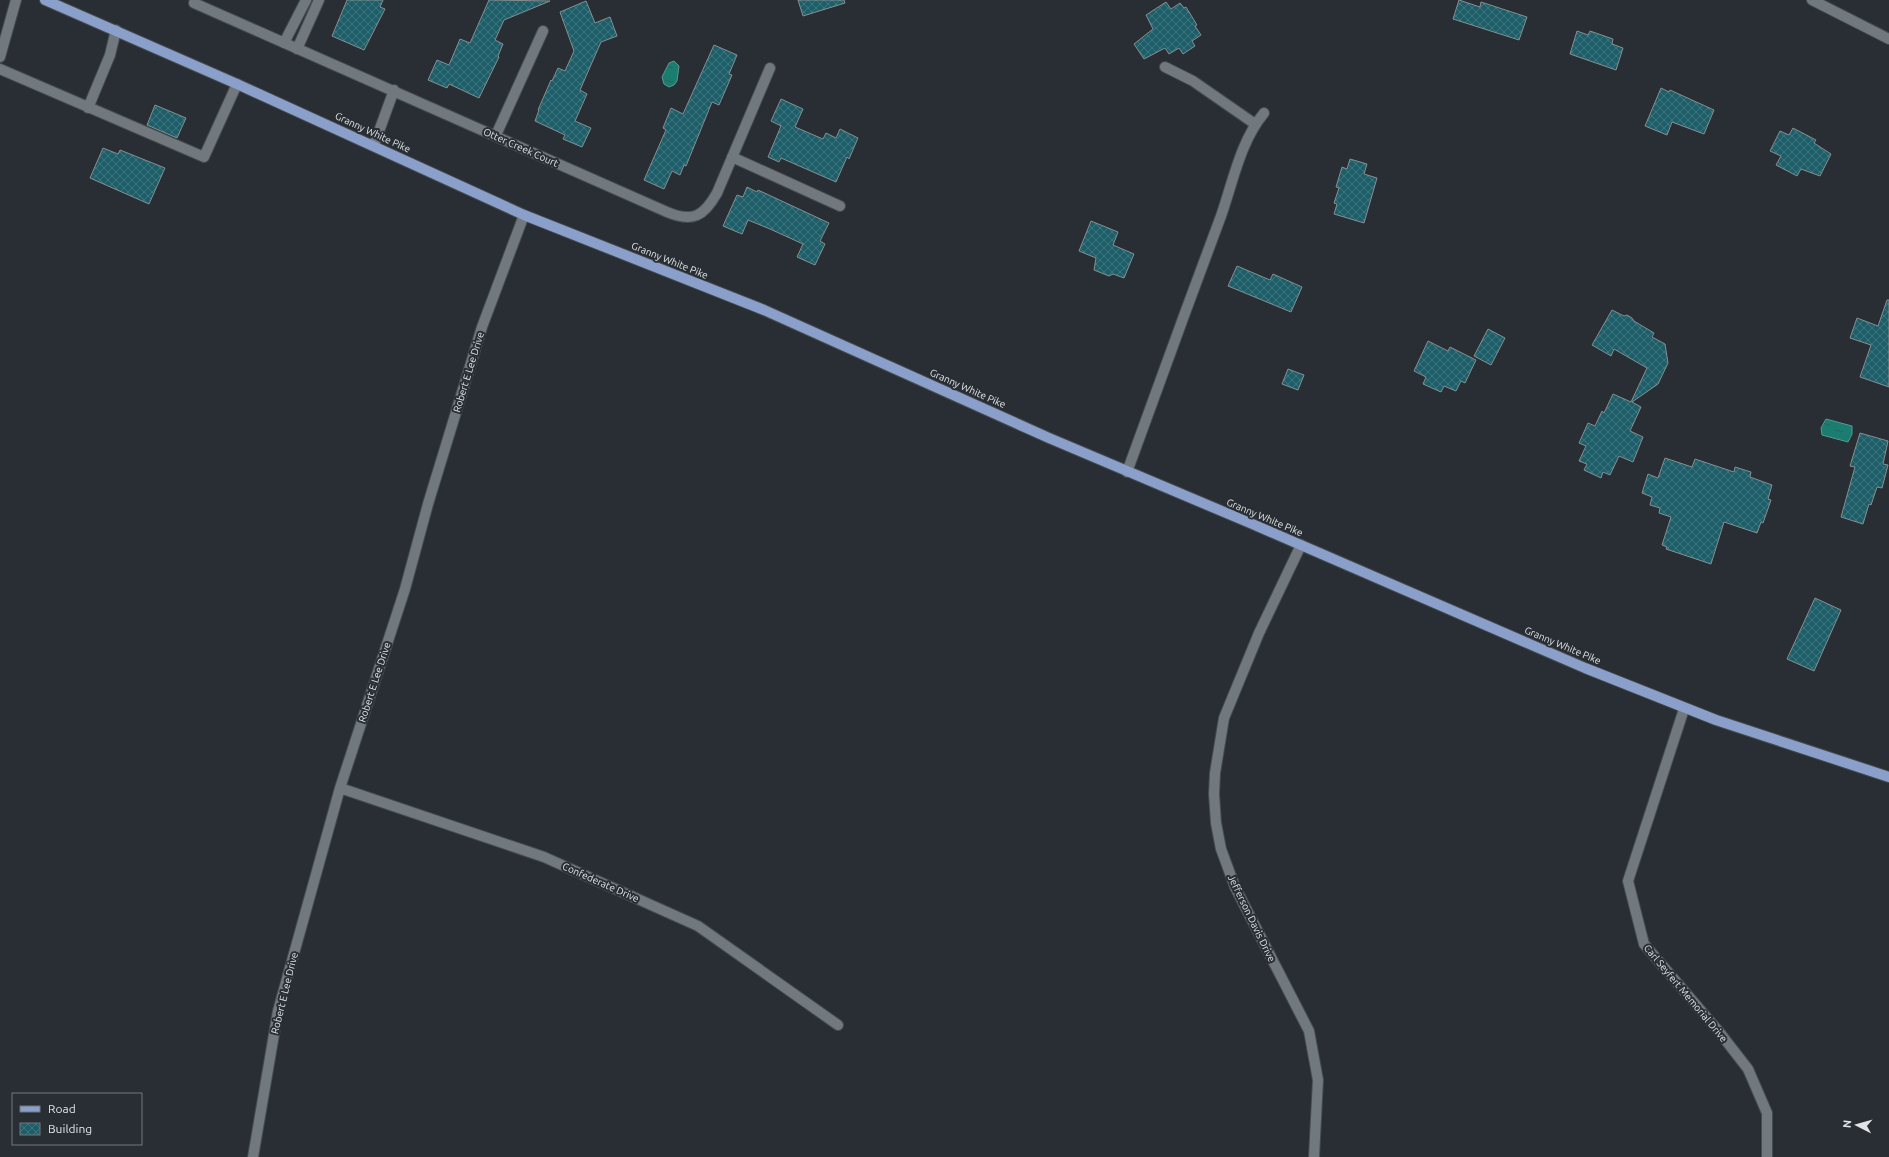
<svg xmlns="http://www.w3.org/2000/svg" width="1889" height="1157" viewBox="0 0 1889 1157" font-family="Ubuntu,sans-serif">
  <style>
    .water { fill: url(#water-ripples); stroke: #569b94 }
    .building { fill: url(#building-cross-hatch); stroke: #869092 }
    .lines { fill: none; stroke-linecap: round; stroke-linejoin: round }
    .minor-casing { stroke: #464c4f; stroke-width: 12 }
    .major-casing { stroke: #464c4f; stroke-width: 12 }
    .minor { stroke: #72797e; stroke-width: 10 }
    .major { stroke: #8b9fcb; stroke-width: 10 }
    .labels { text-anchor: middle; stroke-width: 4; stroke-linejoin: round; paint-order: stroke }
    .street-label { font-size: 10px; fill: #e0e4e7; stroke: #282e33 }
  </style>
  <defs>
    <pattern id="water-ripples" width="26" height="14" patternUnits="userSpaceOnUse"><rect width="26" height="14" fill="#1b7c70"/><path d="M2 4q2-2 4 0t4 0M15 11q2-2 4 0t4 0" fill="none" stroke="#2d635d"/></pattern>
    <pattern id="building-cross-hatch" width="8" height="8" patternUnits="userSpaceOnUse"><rect width="8" height="8" fill="#1d5e68"/><path d="M0 0l8 8M0 8l8-8" fill="none" stroke="#3e757e"/></pattern>
  </defs>
  <rect width="100%" height="100%" fill="#282e33"/>
  <!-- water -->
  <path class="water" d="M674,61L679,66L677,81L674,85L669,87L664,84L662,77L669,63Z
    M1826,419L1852,426V434L1848,442L1822,435L1821,428Z"/>
  <!-- building -->
  <path class="building" d="M347,0H383L380,7L385,9L364,50L332,36Z
    M489,0L550,1L504,20L495,40L503,44L498,56L499,57L479,98L449,84L447,88L428,80L437,60L449,65L460,39L470,43Z
    M798,0H844L845,3L803,16Z
    M1459,0L1480,7L1481,2L1527,17L1519,40L1453,19Z
    M586,1L595,23L610,17L617,36L601,42L580,90L587,94L575,121L591,128L582,147L563,139L565,135L535,121L539,110H538L551,80L552,81L558,68L565,71L574,51L560,12Z
    M1166,2L1171,9L1180,3L1184,8L1186,7L1197,25L1195,26L1201,35L1192,41L1195,46L1183,54L1179,48L1169,54L1165,48L1144,59L1134,44L1153,29L1146,15Z
    M1577,31L1588,35L1590,31L1613,39L1612,44L1623,48L1616,70L1570,54Z
    M714,45L737,55L729,74L732,75L719,105L712,102L686,166L684,165L680,175L672,171L664,189L644,180L666,130L663,128L671,108L683,114Z
    M1661,88L1669,92L1670,90L1714,110L1704,134L1672,122L1667,135L1645,126Z
    M781,99L803,109L795,127L823,139L826,133L836,138L840,129L858,138L849,159L847,157L836,182L781,158L779,162L768,157L781,126L771,121Z
    M155,105L186,118L177,138L147,125Z
    M1793,128L1816,140L1814,143L1831,154L1820,176L1801,169L1797,176L1776,165L1781,156L1770,151L1780,131L1789,135Z
    M103,148L118,154L120,150L165,168L149,204L90,178Z
    M1350,159L1367,164L1364,174L1377,178L1364,223L1334,214L1337,204L1334,203L1339,188L1336,187L1342,167L1347,169Z
    M747,187L757,192L758,190L829,223L820,241L825,244L815,265L797,257L803,244L770,229L748,220L742,234L723,226L737,195L743,197Z
    M1091,221L1118,232L1113,245L1134,254L1124,278L1113,274L1109,276L1094,270L1096,258L1079,251Z
    M1237,266L1270,280L1273,274L1302,287L1291,312L1228,286Z
    M1887,300H1889V387L1860,377L1871,345L1850,338L1857,318L1878,326Z
    M1612,310L1624,316L1627,315L1632,318L1634,321L1654,333L1652,337L1665,344L1668,363L1658,384L1632,402L1641,407L1630,431L1643,437L1633,462L1619,456L1610,475L1603,472L1601,478L1584,470L1587,464L1579,461L1586,446L1579,443L1588,423L1595,426L1602,411L1604,413L1613,394L1631,402L1647,368L1614,349L1611,356L1592,345Z
    M1488,329L1505,338L1491,365L1474,356Z
    M1428,341L1448,351L1450,347L1476,360L1465,383L1461,381L1456,391L1444,386L1441,392L1423,384L1426,377L1414,371Z
    M1288,369L1304,375L1298,390L1282,384Z
    M1860,433L1888,441L1883,464L1888,465L1882,488L1877,487L1871,505L1869,504L1863,524L1841,517L1855,467L1850,466Z
    M1665,458L1692,467L1695,459L1734,472L1735,467L1751,472L1750,477L1772,485L1768,499L1771,500L1763,523L1761,522L1757,533L1724,522L1711,564L1666,549L1667,547L1662,545L1671,517L1659,513L1660,508L1650,505L1652,497L1642,493L1648,474L1658,478Z
    M1815,598L1841,610L1814,671L1787,659Z"/>
  <g class="lines">
    <!-- minor casing -->
    <g class="minor-casing">
      <path id="minor" d="M1812,0L1889,39
        M194,3L667,212C693,223 704,216 717,193L770,68
        M284,43L306,0
        M297,49L319,0
        M0,57L16,0
        M1165,67L1193,81L1255,124
        M0,69L204,157L237,84
        M88,108L110,55L116,30
        M496,135L543,31
        M374,145L394,90
        M732,157L840,206
        M1127,472C1158,387 1189,301 1221,216C1233,182 1240,142 1264,113
        M1301,545L1259,633L1224,718L1215,773L1214,794L1216,823L1221,849L1235,887L1309,1031L1318,1080L1314,1157
        M1684,709L1628,881L1644,944L1720,1033L1748,1069L1767,1113V1157
        M340,788L544,857L698,926L838,1025
        M253,1157L278,1011L340,788L405,589L428,504L482,327L524,215"/>
    </g>
    <!-- major casing -->
    <g class="major-casing">
      <path id="major" d="M45,0L237,84L524,215L764,310L1049,438L1250,523L1585,668L1716,720L1889,777"/>
    </g>
    <!-- minor -->
    <use href="#minor" class="minor"/>
    <!-- major -->
    <use href="#major" class="major"/>
  </g>
  <g class="labels">
    <!-- street labels -->
    <g class="street-label">
      <text transform="translate(373 132) rotate(25)" y="4">Granny White Pike</text>
      <text transform="translate(521 147) rotate(24)" y="4">Otter Creek Court</text>
      <text transform="translate(670 260) rotate(22)" y="4">Granny White Pike</text>
      <text transform="translate(468 372) rotate(-73)" y="4">Robert E Lee Drive</text>
      <text transform="translate(968 388) rotate(24)" y="4">Granny White Pike</text>
      <text transform="translate(1265 517) rotate(23)" y="4">Granny White Pike</text>
      <text transform="translate(1563 645) rotate(23)" y="4">Granny White Pike</text>
      <text transform="translate(374 682) rotate(-72)" y="4">Robert E Lee Drive</text>
      <text transform="translate(601 882) rotate(24)" y="4">Confederate Drive</text>
      <text transform="translate(1252 918) rotate(64)" y="4">Jefferson Davis Drive</text>
      <text transform="translate(284 993) rotate(-76)" y="4">Robert E Lee Drive</text>
      <text transform="translate(1686 993) rotate(50)" y="4">Carl Seyfert Memorial Drive</text>
    </g>
  </g>
  <!-- legend -->
  <rect x="12" y="1093" width="130" height="52" fill="#282e33" stroke="#72777b"/>
  <rect x="20" y="1106" width="20" height="6" fill="#8b9fcb" stroke="#72777b"/>
  <text x="48" y="1113" font-size="12" fill="#e0e4e7">Road</text>
  <rect x="20" y="1123" width="20" height="12" fill="url(#building-cross-hatch)" stroke="#72777b"/>
  <text x="48" y="1133" font-size="12" fill="#e0e4e7">Building</text>
  <!-- north arrow -->
  <g transform="translate(1857 1125) rotate(276)" stroke="#282e33" stroke-width="3" paint-order="stroke">
  <path d="M0-3L7 15L0 10L-7 15Z" fill="#e0e4e7"/>
  <text y="-6" font-size="11" font-weight="bold" text-anchor="middle" fill="#e0e4e7">N</text>
  </g>
</svg>
